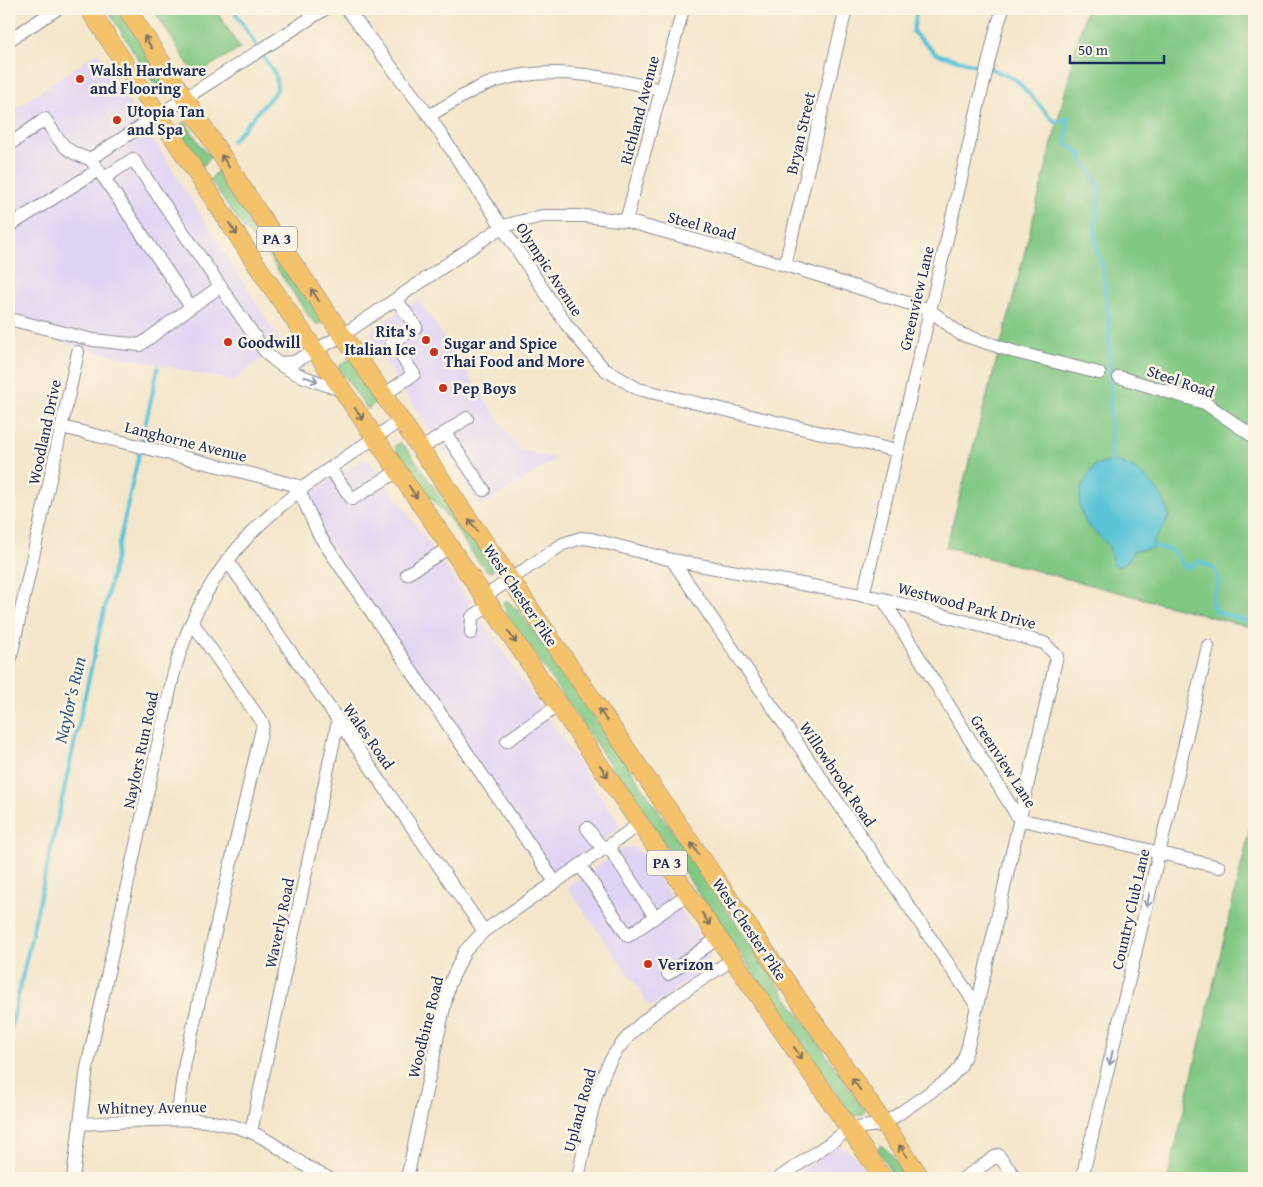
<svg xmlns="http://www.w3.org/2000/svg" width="1263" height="1187" viewBox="0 0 1263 1187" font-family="'Gentium Book Plus',serif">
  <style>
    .built { fill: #e0d4f4 }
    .green { fill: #81c883; stroke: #4e7c70 }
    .water { fill: #5bc4d7; stroke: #3b7a9a }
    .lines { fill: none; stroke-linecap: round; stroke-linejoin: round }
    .stream { stroke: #5bc4d7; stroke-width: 4 }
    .minor-casing { stroke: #888a94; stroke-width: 14 }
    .highway-casing { stroke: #888a94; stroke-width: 19 }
    .minor { stroke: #fff; stroke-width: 12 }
    .highway { stroke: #f4c26a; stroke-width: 18 }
    .oneway { stroke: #7d7163 }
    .oneway2 { stroke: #8d97ae }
    .poi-dot { fill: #c8321e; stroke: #fcf5e5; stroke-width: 2 }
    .labels { text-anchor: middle; stroke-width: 5; stroke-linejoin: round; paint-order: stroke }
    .shield { fill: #fcf5e5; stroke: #5e6a86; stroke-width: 1 }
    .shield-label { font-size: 15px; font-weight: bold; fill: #1b2f5e }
    .poi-label { font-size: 16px; font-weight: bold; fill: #1b2f5e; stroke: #fcf5e5; text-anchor: start }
    .street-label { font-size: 16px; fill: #1b2f5e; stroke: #fcf5e5 }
    .water-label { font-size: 18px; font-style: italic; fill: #2e5c82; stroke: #fcf5e5 }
  </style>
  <rect width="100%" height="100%" fill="#fcf5e5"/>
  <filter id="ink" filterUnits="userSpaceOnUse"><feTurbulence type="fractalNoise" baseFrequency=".02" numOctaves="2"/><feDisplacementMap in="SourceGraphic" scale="10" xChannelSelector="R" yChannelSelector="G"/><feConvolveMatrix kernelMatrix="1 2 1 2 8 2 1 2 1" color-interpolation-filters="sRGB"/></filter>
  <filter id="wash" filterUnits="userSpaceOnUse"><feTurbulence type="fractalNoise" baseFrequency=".0096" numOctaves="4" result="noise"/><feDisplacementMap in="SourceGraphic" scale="20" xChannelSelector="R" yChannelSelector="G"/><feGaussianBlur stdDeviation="1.12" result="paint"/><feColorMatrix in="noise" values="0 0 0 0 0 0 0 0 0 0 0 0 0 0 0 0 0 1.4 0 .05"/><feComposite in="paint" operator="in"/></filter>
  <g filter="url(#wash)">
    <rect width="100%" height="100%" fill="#f4e6cb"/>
    <!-- built -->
    <path class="built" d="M98,52L281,342L234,381L95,351L9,327V113Z
      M418,299L518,449L556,459L481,506L371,342L373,329Z
      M362,459L370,461L446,568L621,826L556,877L300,501Z
      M628,847L635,848L642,855L708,950L709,959L702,971L651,1007L567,887L622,849Z
      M842,1147L854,1155L870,1178H791L832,1148Z"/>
    <!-- green -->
    <path class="green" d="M107,9H120L165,82L158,87L152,81Z
      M153,9H215L240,48L195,75Z
      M1086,9H1254V628L946,547L1009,314Z
      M185,122L205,152L213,154L202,168L179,133L184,128L181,124Z
      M221,166L325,321L317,325L310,318L269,257L241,225L210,180Z
      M352,357L382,402L373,404L368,410L338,367Z
      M400,442C415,457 425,476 438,492C453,512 489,548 493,571L489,572C473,558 463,538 450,520C431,497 410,477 396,451L395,446Z
      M506,600L518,610L558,664L865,1111L862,1115L853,1116L847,1109L508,616L503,603Z
      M1254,811V1178H1168Z
      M881,1145L891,1154L908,1178H894L878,1149Z"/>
    <!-- water -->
    <path class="water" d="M1111,461C1137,463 1162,489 1169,514L1167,522L1153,542L1154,548L1134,551L1127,562L1118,567L1113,564L1109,546L1086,523L1079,505L1081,490L1088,475L1095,466Z"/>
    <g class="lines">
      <!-- stream -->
      <path class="stream" d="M917,9L913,32L936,54L994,70L1016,80L1055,122L1063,121L1068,117L1067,145L1082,155L1081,158L1100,186L1095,233L1097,252L1101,260L1109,319L1111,461
        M232,141L277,90L276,76L233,9
        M1155,546L1172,551L1185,567H1189L1199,561L1214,569L1219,580C1218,591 1205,601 1217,612L1254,623
        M9,1037L158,368"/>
    </g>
  </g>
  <g filter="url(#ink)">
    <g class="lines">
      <!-- minor casing -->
      <g class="minor-casing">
        <path id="minor" d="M347,9L429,116L566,324L604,369L638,389L897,451
          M9,40L57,9
          M429,116C444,107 460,97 476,89C534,61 602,75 661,90
          M9,145L45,119C60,141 63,152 90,159L104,178
          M90,159L325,9
          M626,221L683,9
          M9,226L98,170
          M785,265L846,9
          M221,286L191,307L104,178L133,159L264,350C282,373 317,381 343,391
          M9,319L93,340L140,345L191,307
          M281,363L294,362L343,335L503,226L542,216H585L626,221L785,265L930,310L960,334L1015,352L1099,373
          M1119,377L1205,403L1254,437
          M384,395L414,374L392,343L416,327L396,299
          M62,427L303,487
          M445,433L484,490
          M421,449L467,418
          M330,469L352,499L398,471
          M299,490L319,535L555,882
          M227,560L484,931
          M672,560L977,1006
          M407,574L450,547
          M863,596L996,30L1003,9
          M484,597L563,544L581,538L591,539L672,560L883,599L1044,643L1057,656L967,1050L960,1067L948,1080L884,1124L850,1129L779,1178
          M883,599L1019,819L1219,867
          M471,633L472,617L490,605
          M9,665L78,352
          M507,741L559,705
          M587,828L603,849
          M580,865L628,936L655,917L608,846
          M655,917L688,894
          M668,974L718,938
          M177,1119L185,1062L263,724L192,622
          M81,1124C137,1122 198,1111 251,1132C280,1144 300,1167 329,1178
          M251,1132L338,721
          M73,1178L87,1068L173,676C209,540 292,494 401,420
          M407,1178L449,985L465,951L484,931L640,824
          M578,1178C586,1142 591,1101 607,1067C630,1019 690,989 733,959
          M964,1178L998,1155L1016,1178
          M1082,1178L1208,646"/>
      </g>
      <!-- highway casing -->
      <g class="highway-casing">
        <path id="highway" d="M89,9L260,270L883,1178
          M127,9L260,215L921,1178"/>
      </g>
      <!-- minor -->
      <use href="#minor" class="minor"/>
      <!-- highway -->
      <use href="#highway" class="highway"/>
    </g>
    <!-- one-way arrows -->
    <defs><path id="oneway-shaft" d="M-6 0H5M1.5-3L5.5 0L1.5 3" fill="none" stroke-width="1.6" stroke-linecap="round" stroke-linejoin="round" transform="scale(1.25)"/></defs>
    <g class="oneway">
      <use href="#oneway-shaft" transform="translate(148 42) rotate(-122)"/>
      <use href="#oneway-shaft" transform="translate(225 161) rotate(-123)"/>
      <use href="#oneway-shaft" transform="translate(233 229) rotate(56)"/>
      <use href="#oneway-shaft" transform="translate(315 295) rotate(-124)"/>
      <use href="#oneway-shaft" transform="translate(359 414) rotate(56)"/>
      <use href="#oneway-shaft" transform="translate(413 492) rotate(56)"/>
      <use href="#oneway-shaft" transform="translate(473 525) rotate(-124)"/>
      <use href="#oneway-shaft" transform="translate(512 637) rotate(56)"/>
      <use href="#oneway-shaft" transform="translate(603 715) rotate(-124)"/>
      <use href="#oneway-shaft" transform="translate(604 771) rotate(56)"/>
      <use href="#oneway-shaft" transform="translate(695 849) rotate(-124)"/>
      <use href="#oneway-shaft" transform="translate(706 919) rotate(56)"/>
      <use href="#oneway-shaft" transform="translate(798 1053) rotate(56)"/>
      <use href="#oneway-shaft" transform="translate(856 1084) rotate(-124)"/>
      <use href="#oneway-shaft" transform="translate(903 1151) rotate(-125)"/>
    </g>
    <g class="oneway2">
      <use href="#oneway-shaft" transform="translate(311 379) rotate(20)"/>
      <use href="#oneway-shaft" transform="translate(1148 900) rotate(103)"/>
      <use href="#oneway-shaft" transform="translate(1111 1058) rotate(103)"/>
    </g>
  </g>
  <!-- markers -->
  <g class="poi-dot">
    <circle cx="80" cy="79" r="5"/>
    <circle cx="117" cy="120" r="5"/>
    <circle cx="426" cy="340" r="5"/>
    <circle cx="228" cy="342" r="5"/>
    <circle cx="434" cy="352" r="5"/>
    <circle cx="443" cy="388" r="5"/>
    <circle cx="648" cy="964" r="5"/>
  </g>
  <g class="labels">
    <!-- shield labels -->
    <g class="shield">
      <rect x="257" y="226.5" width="40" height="25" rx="4"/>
      <rect x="647" y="850.5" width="40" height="25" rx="4"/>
    </g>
    <g class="shield-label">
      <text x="277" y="244">PA 3</text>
      <text x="667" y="868">PA 3</text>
    </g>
    <!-- poi labels -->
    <g class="poi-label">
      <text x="90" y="76">Walsh Hardware<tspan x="90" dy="18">and Flooring</tspan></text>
      <text x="127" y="117">Utopia Tan<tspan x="127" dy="18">and Spa</tspan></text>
      <text x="416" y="337" text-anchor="end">Rita's<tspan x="416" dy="18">Italian Ice</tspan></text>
      <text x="238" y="348">Goodwill</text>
      <text x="444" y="349">Sugar and Spice<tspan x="444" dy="18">Thai Food and More</tspan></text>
      <text x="453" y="394">Pep Boys</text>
      <text x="658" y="970">Verizon</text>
    </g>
    <!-- street labels -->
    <g class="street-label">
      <text transform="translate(639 110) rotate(-75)" y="6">Richland Avenue</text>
      <text transform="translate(800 133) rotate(-77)" y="6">Bryan Street</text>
      <text transform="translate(702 225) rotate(15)" y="6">Steel Road</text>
      <text transform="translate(550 269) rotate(57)" y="6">Olympic Avenue</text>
      <text transform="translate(916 298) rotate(-77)" y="6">Greenview Lane</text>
      <text transform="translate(1181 381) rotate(19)" y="6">Steel Road</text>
      <text transform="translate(44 432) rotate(-78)" y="6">Woodland Drive</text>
      <text transform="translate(186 441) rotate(14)" y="6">Langhorne Avenue</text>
      <text transform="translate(521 595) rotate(56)" y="6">West Chester Pike</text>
      <text transform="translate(967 605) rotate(15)" y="6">Westwood Park Drive</text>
      <text transform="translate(369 736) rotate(55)" y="6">Wales Road</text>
      <text transform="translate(140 750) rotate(-78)" y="6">Naylors Run Road</text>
      <text transform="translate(1004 761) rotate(57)" y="6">Greenview Lane</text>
      <text transform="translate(838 774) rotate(56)" y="6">Willowbrook Road</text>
      <text transform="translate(1130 909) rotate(-77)" y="6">Country Club Lane</text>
      <text transform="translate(279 923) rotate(-78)" y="6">Waverly Road</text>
      <text transform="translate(750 929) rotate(56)" y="6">West Chester Pike</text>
      <text transform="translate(425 1027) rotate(-76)" y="6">Woodbine Road</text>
      <text transform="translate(152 1107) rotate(-1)" y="6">Whitney Avenue</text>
      <text transform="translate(579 1110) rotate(-75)" y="6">Upland Road</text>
    </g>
    <!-- water labels -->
    <g class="water-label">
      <text transform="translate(70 700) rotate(-77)" y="6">Naylor's Run</text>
    </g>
  </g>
  <!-- margin -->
  <rect width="1263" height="1187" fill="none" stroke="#fcf5e5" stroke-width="30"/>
  <!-- scale -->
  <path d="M1070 55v8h94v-8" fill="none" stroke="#1b2f5e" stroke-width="2.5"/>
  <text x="1078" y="55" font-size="15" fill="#1b2f5e" stroke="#fcf5e5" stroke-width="4" paint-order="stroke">50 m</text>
</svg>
